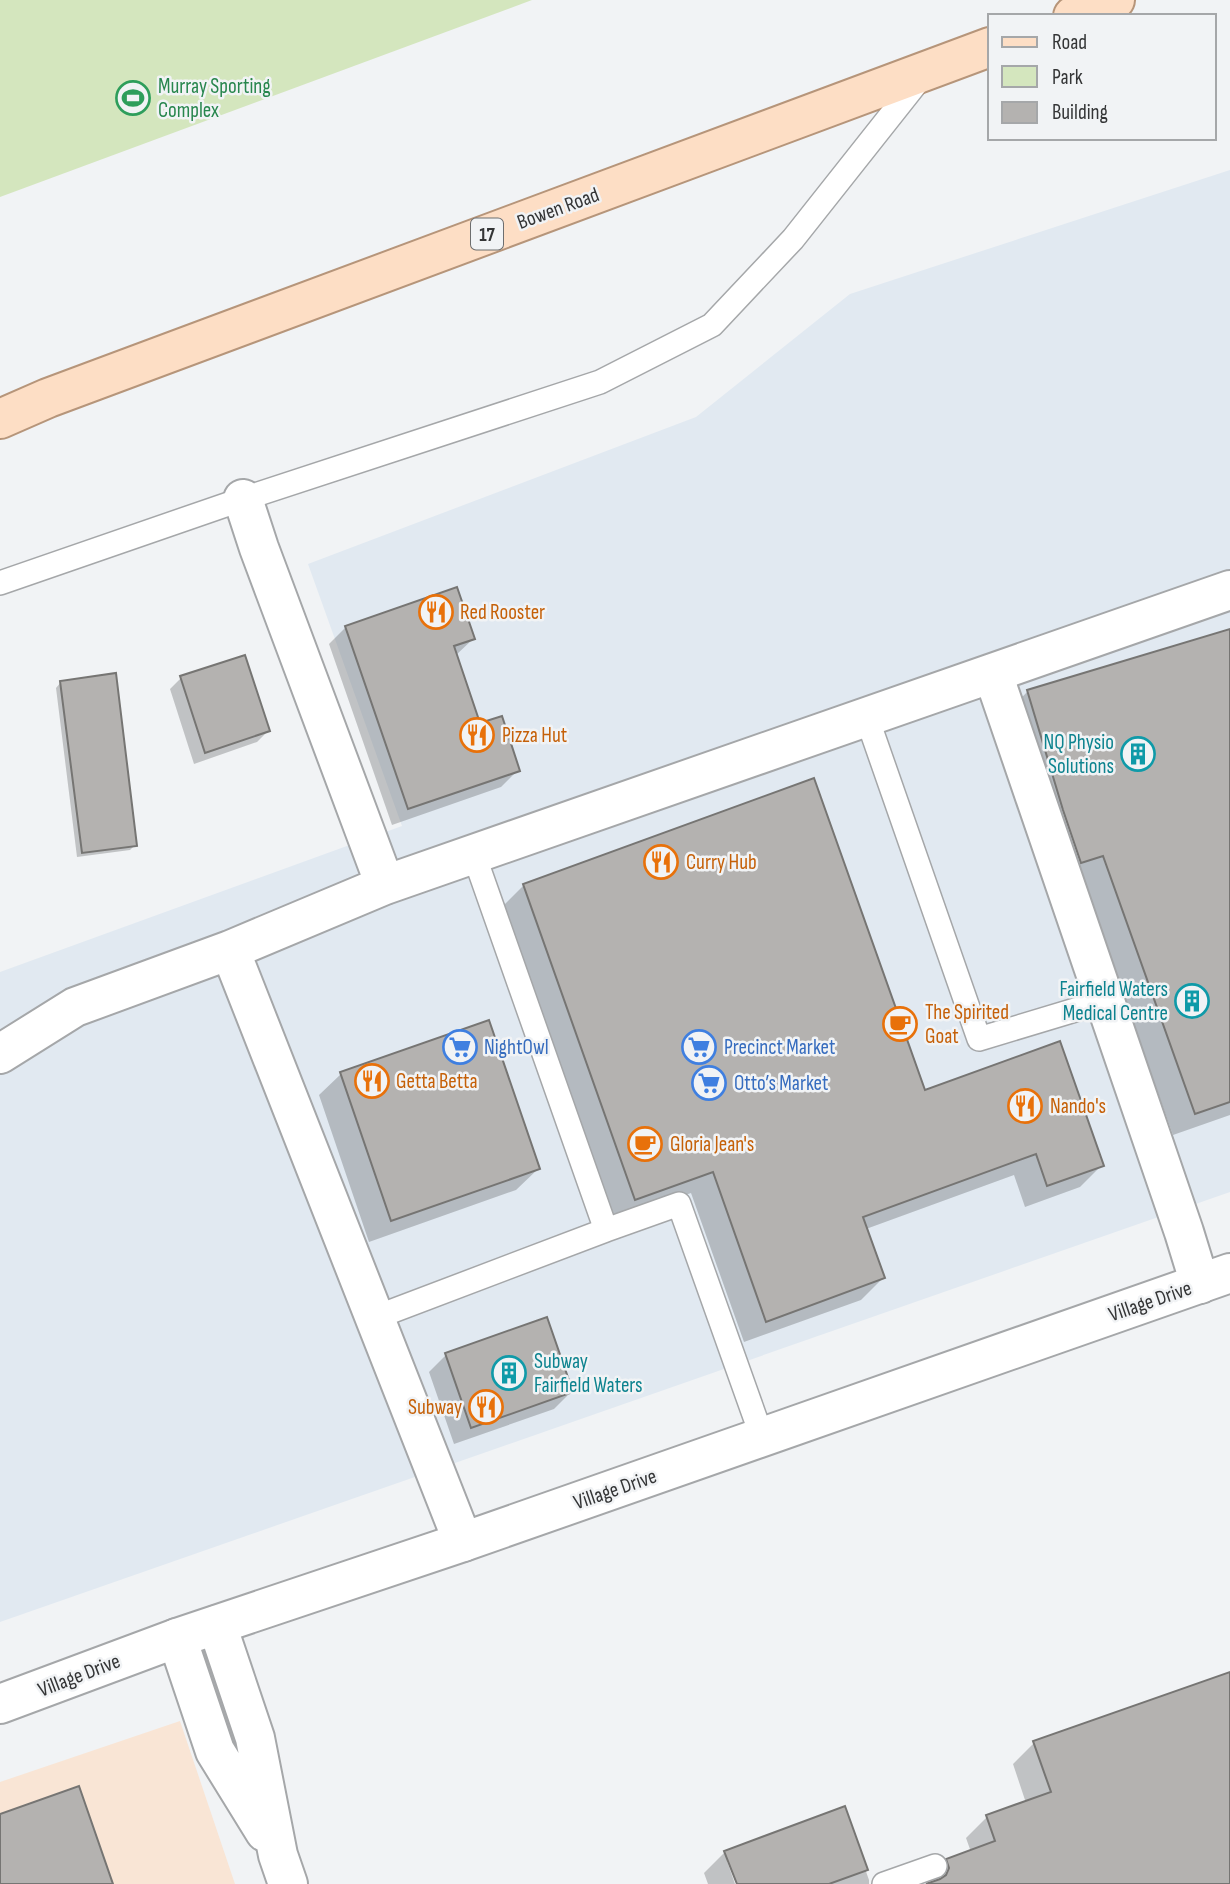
<svg xmlns="http://www.w3.org/2000/svg" width="1230" height="1884" viewBox="0 0 1230 1884" font-family="'Sofia Sans Condensed',sans-serif">
  <style>
    .built { fill: #e1e9f1 }
    .education { fill: #f9e5d5 }
    .green { fill: #d4e6be }
    .shadow { fill: #0003 }
    .building { fill: #b4b2b0; stroke: #767573; stroke-width: 2 }
    .lines { fill: none; stroke-linecap: round; stroke-linejoin: round }
    .service-casing { stroke: #a5a7a9; stroke-width: 26 }
    .minor-casing { stroke: #a5a7a9; stroke-width: 42 }
    .tertiary-casing { stroke: #a5a7a9; stroke-width: 42 }
    .primary-casing { stroke: #b6957a; stroke-width: 42 }
    .service { stroke: #fff; stroke-width: 23 }
    .minor { stroke: #fff; stroke-width: 38 }
    .tertiary { stroke: #fff; stroke-width: 38 }
    .primary { stroke: #fddec5; stroke-width: 38 }
    .labels { text-anchor: middle; stroke-width: 5; stroke-linejoin: round; paint-order: stroke }
    .shield { fill: #f1f3f5; stroke: #6d6e6f; stroke-width: 2 }
    .shield-label { font-size: 19px; font-weight: bold; fill: #343536 }
    .leisure-label { font-size: 21px; fill: #27864d; stroke: #f1f3f5; text-anchor: start }
    .street-label { font-size: 21px; fill: #343536; stroke: #f1f3f5 }
    .food-label { font-size: 21px; fill: #c56008; stroke: #f1f3f5; text-anchor: start }
    .culture-label { font-size: 21px; fill: #0d838f; stroke: #f1f3f5; text-anchor: end }
    .shop-label { font-size: 21px; fill: #366cbe; stroke: #f1f3f5; text-anchor: start }
  </style>
  <rect width="100%" height="100%" fill="#f1f3f5"/>
  <!-- built -->
  <path class="built" d="M1230,170V1192L0,1622V972L402,826L308,564L696,417L850,294Z"/>
  <!-- education -->
  <path class="education" d="M180,1721L235,1884H0V1782Z"/>
  <!-- green -->
  <path class="green" d="M0,0H532L0,197Z"/>
  <!-- shadow -->
  <path class="shadow" d="M346,627L473,639L455,656L479,726L518,770L501,787L392,825L329,644Z
    M1230,631V1115L1173,1135L1081,877L1007,713L1028,691Z
    M181,678L268,731L257,742L194,764L170,689Z
    M61,682L135,845L130,850L77,857L56,688Z
    M524,885L924,1092L1102,1165L1080,1187L1025,1207L1014,1175L866,1229L883,1278L861,1300L744,1342L691,1193L613,1221L502,907Z
    M341,1074L538,1169L516,1190L369,1242L319,1095Z
    M446,1355L571,1392L554,1409L454,1444L429,1372Z
    M1230,1673V1884H927L926,1881L947,1860L971,1852L966,1838L987,1817L1026,1803L1013,1764L1034,1743Z
    M844,1809L869,1880V1884H739L730,1861H727L735,1884H708L704,1873L725,1852Z"/>
  <!-- building -->
  <path class="building" d="M457,587L475,639L454,646L480,723L502,716L520,771L408,809L345,626Z
    M1230,629V1102L1195,1114L1103,856L1081,863L1063,810L1027,690Z
    M245,655L270,731L205,753L180,676Z
    M116,673L137,846L82,853L60,681Z
    M814,778L925,1090L1060,1041L1104,1166L1047,1186L1036,1154L863,1217L885,1278L766,1322L713,1172L635,1200L523,884Z
    M489,1020L540,1169L391,1221L340,1072Z
    M547,1317L573,1392L471,1428L445,1353Z
    M1230,1672V1884H926L940,1879L946,1875L949,1868L946,1859L995,1841L986,1815L1051,1792L1033,1741Z
    M79,1786L113,1884H0V1814Z
    M845,1806L868,1870L829,1884H737L724,1851Z"/>
  <g class="lines">
    <!-- service casing -->
    <g class="service-casing">
      <path id="service" d="M0,583L243,499L600,382L712,325L793,239L922,76
        M867,718L979,1039L1105,1001
        M474,855L606,1230L679,1204L762,1437
        M374,1318L606,1230
        M884,1884L935,1866"/>
    </g>
    <!-- minor casing -->
    <g class="minor-casing">
      <path id="minor" d="M243,499L259,548L385,885
        M993,674L1184,1232L1200,1284
        M230,950L463,1542
        M0,1054L75,1007L230,950L385,885L1230,590
        M217,1625L255,1738L278,1855L288,1884
        M177,1638L215,1751L265,1832"/>
    </g>
    <!-- tertiary casing -->
    <g class="tertiary-casing">
      <path id="tertiary" d="M0,1704L177,1638L463,1542L1230,1273"/>
    </g>
    <!-- primary casing -->
    <g class="primary-casing">
      <path id="primary" d="M1073,16L1115,0
        M0,419L48,398L990,47"/>
    </g>
    <!-- service -->
    <use href="#service" class="service"/>
    <!-- minor -->
    <use href="#minor" class="minor"/>
    <!-- tertiary -->
    <use href="#tertiary" class="tertiary"/>
    <!-- primary -->
    <use href="#primary" class="primary"/>
  </g>
  <!-- icons -->
  <defs>
    <g id="stadium-ring" transform="scale(1.75)"><circle r="9.5" fill="#f1f3f5" stroke="#2e9e5b" stroke-width="1.5"/><path d="M0-5a6.5 5 0 1 0 0 10a6.5 5 0 1 0 0-10ZM-3.5-1.8h7v3.6h-7Z" fill="#2e9e5b"/></g>
    <g id="restaurant-ring" transform="scale(1.75)"><circle r="9.5" fill="#f1f3f5" stroke="#e8710a" stroke-width="1.5"/><path d="M-5-6h1v4h1v-4h1v4h1v-4h1v5L-1.5 .5V6h-2V.5L-5-1ZM5-6V6H3V1.5H1.5Q1.5-4 5-6Z" fill="#e8710a"/></g>
    <g id="building-ring" transform="scale(1.75)"><circle r="9.5" fill="#f1f3f5" stroke="#0f9aa8" stroke-width="1.5"/><path d="M-4-6H4V6H1V3H-1V6H-4ZM-2.5-4.3h1.7v1.8h-1.7ZM.8-4.3h1.7v1.8H.8ZM-2.5-1h1.7V.8h-1.7ZM.8-1h1.7V.8H.8Z" fill="#0f9aa8"/></g>
    <g id="cafe-ring" transform="scale(1.75)"><circle r="9.5" fill="#f1f3f5" stroke="#e8710a" stroke-width="1.5"/><path d="M-5.5-4.5H6V0H3Q3 3.5 0 3.5H-2.5Q-5.5 3.5-5.5 0ZM3-3.2v2h1.7v-2ZM-6 4.5H4V6H-6Z" fill="#e8710a"/></g>
    <g id="supermarket-ring" transform="scale(1.75)"><circle r="9.5" fill="#f1f3f5" stroke="#3f7fe0" stroke-width="1.5"/><path d="M-6-5.5h2.5l.6 2H6L4.5 2H-2.5L-4.4-4H-6ZM-1.5 3.2a1.3 1.3 0 1 0 .1 0ZM3 3.2a1.3 1.3 0 1 0 .1 0Z" fill="#3f7fe0"/></g>
  </defs>
  <g fill-rule="evenodd">
    <use href="#stadium-ring" x="133" y="98"/>
    <use href="#restaurant-ring" x="436" y="612"/>
    <use href="#restaurant-ring" x="477" y="735"/>
    <use href="#building-ring" x="1138" y="754"/>
    <use href="#restaurant-ring" x="661" y="862"/>
    <use href="#building-ring" x="1192" y="1001"/>
    <use href="#cafe-ring" x="900" y="1024"/>
    <use href="#supermarket-ring" x="460" y="1047"/>
    <use href="#supermarket-ring" x="699" y="1047"/>
    <use href="#restaurant-ring" x="372" y="1081"/>
    <use href="#supermarket-ring" x="709" y="1083"/>
    <use href="#restaurant-ring" x="1025" y="1106"/>
    <use href="#cafe-ring" x="645" y="1144"/>
    <use href="#building-ring" x="509" y="1373"/>
    <use href="#restaurant-ring" x="486" y="1407"/>
  </g>
  <g class="labels">
    <!-- shield labels -->
    <rect class="shield" x="471" y="218.5" width="32" height="31" rx="5"/>
    <g class="shield-label">
      <text x="487" y="241">17</text>
    </g>
    <!-- leisure labels -->
    <g class="leisure-label">
      <text x="158" y="93">Murray Sporting<tspan x="158" dy="24">Complex</tspan></text>
    </g>
    <!-- street labels -->
    <g class="street-label">
      <text transform="translate(558 208) rotate(-20)" y="7">Bowen Road</text>
      <text transform="translate(1150 1301) rotate(-19)" y="7">Village Drive</text>
      <text transform="translate(615 1489) rotate(-19)" y="7">Village Drive</text>
      <text transform="translate(79 1675) rotate(-21)" y="7">Village Drive</text>
    </g>
    <!-- food labels -->
    <g class="food-label">
      <text x="460" y="619">Red Rooster</text>
      <text x="502" y="742">Pizza Hut</text>
      <text x="686" y="869">Curry Hub</text>
      <text x="925" y="1019">The Spirited<tspan x="925" dy="24">Goat</tspan></text>
      <text x="396" y="1088">Getta Betta</text>
      <text x="1050" y="1113">Nando's</text>
      <text x="670" y="1151">Gloria Jean's</text>
      <text x="462" y="1414" text-anchor="end">Subway</text>
    </g>
    <!-- culture labels -->
    <g class="culture-label">
      <text x="1114" y="749">NQ Physio<tspan x="1114" dy="24">Solutions</tspan></text>
      <text x="1168" y="996">Fairfield Waters<tspan x="1168" dy="24">Medical Centre</tspan></text>
      <text x="534" y="1368" text-anchor="start">Subway<tspan x="534" dy="24">Fairfield Waters</tspan></text>
    </g>
    <!-- shop labels -->
    <g class="shop-label">
      <text x="484" y="1054">NightOwl</text>
      <text x="724" y="1054">Precinct Market</text>
      <text x="734" y="1090">Otto’s Market</text>
    </g>
  </g>
  <!-- legend -->
  <rect x="988" y="14" width="228" height="126" fill="#f1f3f5" stroke="#a5a7a9" stroke-width="2"/>
  <rect x="1002" y="37" width="35" height="10" fill="#fddec5" stroke="#a5a7a9" stroke-width="2"/>
  <text x="1052" y="49" font-size="21" fill="#343536">Road</text>
  <rect x="1002" y="66" width="35" height="21" fill="#d4e6be" stroke="#a5a7a9" stroke-width="2"/>
  <text x="1052" y="84" font-size="21" fill="#343536">Park</text>
  <rect x="1002" y="102" width="35" height="21" fill="#b4b2b0" stroke="#a5a7a9" stroke-width="2"/>
  <text x="1052" y="119" font-size="21" fill="#343536">Building</text>
</svg>
